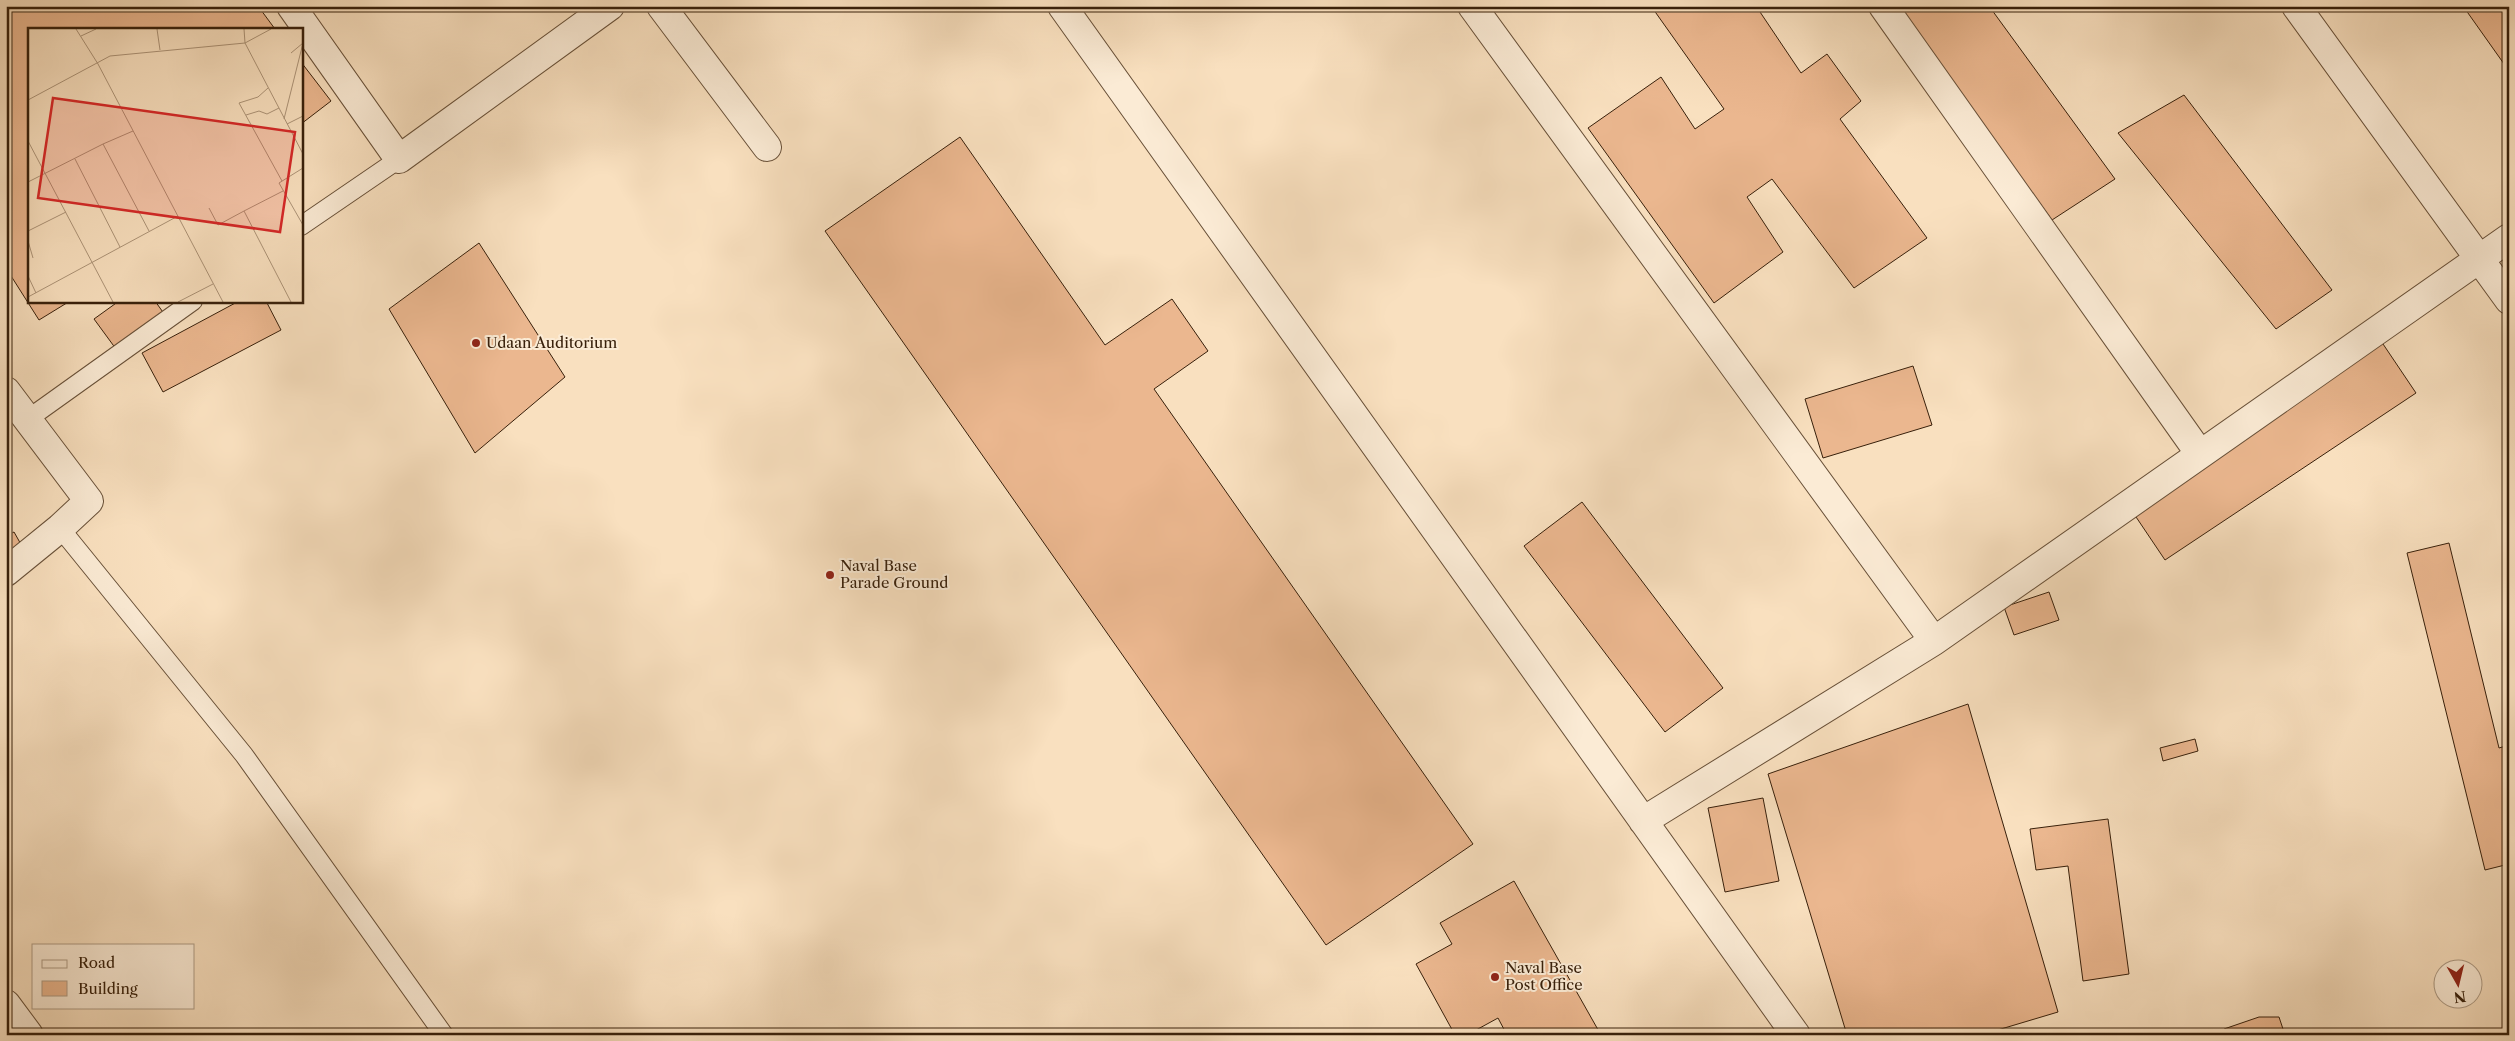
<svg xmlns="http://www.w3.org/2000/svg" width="2515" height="1041" viewBox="0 0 2515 1041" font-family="'Libre Caslon Text',serif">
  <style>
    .building { fill: #ebb78f; stroke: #38200b }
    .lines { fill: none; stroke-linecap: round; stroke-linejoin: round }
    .service-casing { stroke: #685038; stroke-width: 20 }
    .minor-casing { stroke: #685038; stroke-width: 30 }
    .service { stroke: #fbebd5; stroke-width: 18 }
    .minor { stroke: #fbebd5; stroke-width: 28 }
    .poi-dot { fill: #8f2418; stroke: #fbebd5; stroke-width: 2 }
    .labels { text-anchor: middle; stroke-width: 4; stroke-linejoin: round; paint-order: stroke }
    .poi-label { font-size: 15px; fill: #38200b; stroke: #fbebd5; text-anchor: start }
    .inset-road { fill: none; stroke: #ac9377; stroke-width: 1 }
    .view { fill: #d62828; fill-opacity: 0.15; stroke: #d62828; stroke-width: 2.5 }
    .inset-edge { fill: none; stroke: #38200b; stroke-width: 2.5 }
  </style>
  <rect width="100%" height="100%" fill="#f9e0bf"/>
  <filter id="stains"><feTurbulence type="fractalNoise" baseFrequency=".004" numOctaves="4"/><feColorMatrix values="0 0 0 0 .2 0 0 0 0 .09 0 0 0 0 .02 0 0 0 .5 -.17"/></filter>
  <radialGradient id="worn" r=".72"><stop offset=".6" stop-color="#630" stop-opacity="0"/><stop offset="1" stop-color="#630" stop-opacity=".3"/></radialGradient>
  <!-- building -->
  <path class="building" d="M6,6H258L275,29H29V301H70L39,320L6,268Z
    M1651,6H1756L1801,73L1827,54L1861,101L1840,119L1927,238L1854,288L1772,179L1747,197L1783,252L1714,303L1588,128L1661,77L1695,129L1724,109Z
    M1897,6H1989L2115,179L2052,220Z
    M2463,6H2509V71Z
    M301,62L331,101L301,124Z
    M2184,95L2332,290L2276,329L2118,133Z
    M960,137L1105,345L1172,299L1208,351L1154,389L1473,844L1326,945L825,231Z
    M479,243L565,377L475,453L389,309Z
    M119,301H155L165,315L116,349L94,319Z
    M239,301H266L281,330L163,392L142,353Z
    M2381,341L2416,393L2165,560L2130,508Z
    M1913,366L1932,425L1823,458L1805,399Z
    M1582,502L1723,688L1665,732L1524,546Z
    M14,532L31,562L6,575V536Z
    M2449,543L2499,748L2509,745V864L2485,870L2407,553Z
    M2049,592L2059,620L2014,635L2004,607Z
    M1968,704L2058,1012L1981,1035H1847L1768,774Z
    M2195,739L2198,751L2163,761L2160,748Z
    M1763,798L1779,881L1725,892L1708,808Z
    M2108,819L2129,974L2083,981L2068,866L2036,870L2030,829Z
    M1514,881L1601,1035H1507L1498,1018L1467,1035H1455L1416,964L1452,944L1440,923Z
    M2259,1017H2279L2285,1035H2224V1029Z"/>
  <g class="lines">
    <!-- service casing -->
    <g class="service-casing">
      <path id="service" d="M301,226L399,159
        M28,419L193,301
        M60,528L244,755L444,1035"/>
    </g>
    <!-- minor casing -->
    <g class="minor-casing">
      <path id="minor" d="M291,6L399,159L610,6
        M661,6L767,147
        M1062,6L1796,1035
        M1472,6L1934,641L2509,238
        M1883,6L2200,454
        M2296,6L2509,300
        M6,391L89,501L60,528L6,572
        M1643,821L1934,641
        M6,1004L29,1035"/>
    </g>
    <!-- service -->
    <use href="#service" class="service"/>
    <!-- minor -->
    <use href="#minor" class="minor"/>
  </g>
  <!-- markers -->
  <g class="poi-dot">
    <circle cx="476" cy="343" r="5"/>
    <circle cx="830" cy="575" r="5"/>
    <circle cx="1495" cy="977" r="5"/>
  </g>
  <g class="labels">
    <!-- poi labels -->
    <g class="poi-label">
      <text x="486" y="348">Udaan Auditorium</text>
      <text x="840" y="571">Naval Base<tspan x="840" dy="17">Parade Ground</tspan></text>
      <text x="1505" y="973">Naval Base<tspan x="1505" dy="17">Post Office</tspan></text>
    </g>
  </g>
  <!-- overview -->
  <g transform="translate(28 28)">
    <rect width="275" height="275" fill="#f9e0bf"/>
    <path class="inset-road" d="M48,1L70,36L195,274M129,1L132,22M216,1L217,15L275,126M53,8L68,1M263,25L275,15M240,60L230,69L211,75L254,153M0,72L82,28L217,15L243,1M218,87L231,83L239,86L251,80M256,91L275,15M259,96L275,88M0,113L85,274M75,116L105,103M47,131L92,219M275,140L251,155L275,197M0,154L75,116L121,203M181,180L190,197L216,183L263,274M216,183L255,163M0,203L38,184M0,213L5,230M0,248L8,265M0,269L150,188M150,274L185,256"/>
    <path class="view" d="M25,70L267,104L252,204L10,170Z"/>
    <rect width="275" height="275" class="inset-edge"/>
  </g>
  <!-- margin -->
  <rect width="2515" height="1041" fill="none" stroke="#f9e0bf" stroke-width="25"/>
  <rect x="8" y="8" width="2500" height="1026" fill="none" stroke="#38200b" stroke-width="2.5"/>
  <rect x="12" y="12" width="2490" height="1016" fill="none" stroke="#38200b"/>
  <!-- legend -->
  <rect x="32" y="944" width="162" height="65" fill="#fbebd5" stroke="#ad9a84"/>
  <rect x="42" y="960" width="25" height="8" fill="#fbebd5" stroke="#ad9a84"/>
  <text x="78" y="968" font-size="15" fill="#38200b">Road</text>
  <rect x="42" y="981" width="25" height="15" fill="#ebb78f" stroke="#ad9a84"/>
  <text x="78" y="994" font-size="15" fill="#38200b">Building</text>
  <!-- north arrow -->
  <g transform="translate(2458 984) rotate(172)"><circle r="24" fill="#fbebd5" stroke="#ad9a84"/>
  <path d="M0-4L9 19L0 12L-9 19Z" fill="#8f2418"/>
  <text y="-8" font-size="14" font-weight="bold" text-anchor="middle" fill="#38200b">N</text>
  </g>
  <rect width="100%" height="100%" filter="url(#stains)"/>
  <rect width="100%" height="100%" fill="url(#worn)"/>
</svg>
